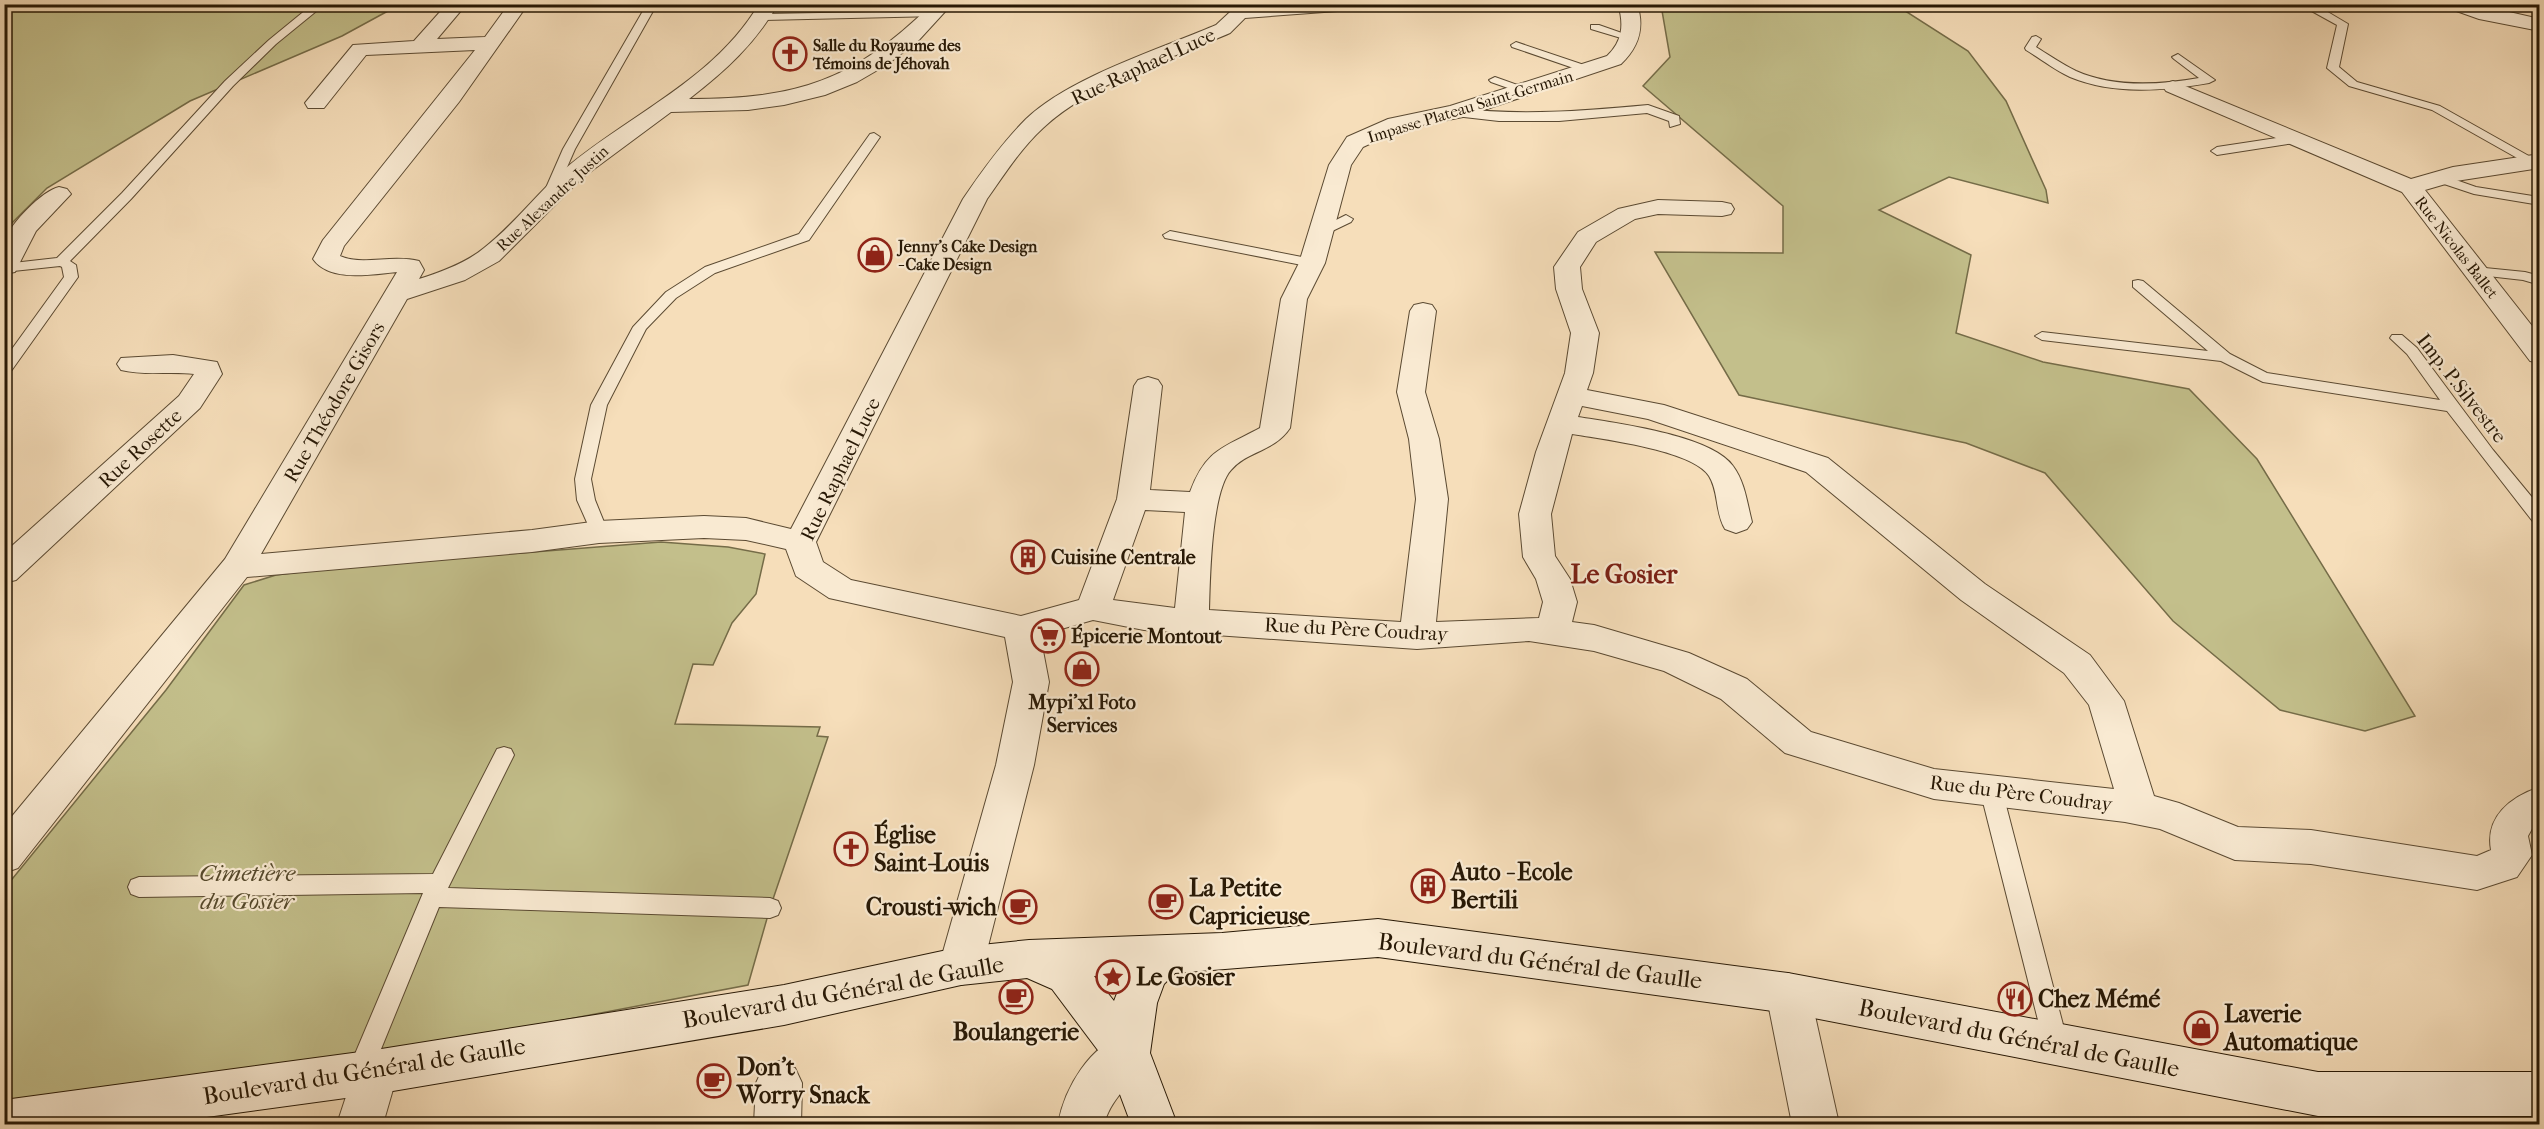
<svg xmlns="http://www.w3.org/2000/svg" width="2544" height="1129" viewBox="0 0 2544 1129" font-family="'IM FELL French Canon',serif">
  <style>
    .green { fill: #c3bf8b; stroke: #756c48; stroke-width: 1.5 }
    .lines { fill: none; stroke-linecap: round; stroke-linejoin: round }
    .lane-casing { stroke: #5b4a32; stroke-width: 2 }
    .street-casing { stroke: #5b4a32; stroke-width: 2 }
    .secondary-casing { stroke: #271805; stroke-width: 2 }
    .lane { fill: #f9ead2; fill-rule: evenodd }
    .street { fill: #f9ead2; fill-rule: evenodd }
    .secondary { fill: #f9ead2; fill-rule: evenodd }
    .labels { text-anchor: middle; stroke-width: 4.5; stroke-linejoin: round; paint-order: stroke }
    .far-poi-label { font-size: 16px; font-weight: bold; fill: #271805; stroke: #f9ead2; text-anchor: start }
    .far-street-label { font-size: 16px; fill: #271805; stroke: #f9ead2 }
    .street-label { font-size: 20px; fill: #271805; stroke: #f9ead2 }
    .poi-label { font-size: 20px; font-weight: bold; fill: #271805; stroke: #f9ead2; text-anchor: start }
    .near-poi-label { font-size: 24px; font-weight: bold; fill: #271805; stroke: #f9ead2; text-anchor: start }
    .near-park-label { font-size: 24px; font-style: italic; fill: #564a2d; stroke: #f9ead2 }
    .near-street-label { font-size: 24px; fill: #271805; stroke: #f9ead2 }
    .district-label { font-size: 26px; font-weight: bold; fill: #7a1f14; stroke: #f9ead2 }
  </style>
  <rect width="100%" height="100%" fill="#f6deba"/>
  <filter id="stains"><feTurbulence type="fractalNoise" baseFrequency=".00333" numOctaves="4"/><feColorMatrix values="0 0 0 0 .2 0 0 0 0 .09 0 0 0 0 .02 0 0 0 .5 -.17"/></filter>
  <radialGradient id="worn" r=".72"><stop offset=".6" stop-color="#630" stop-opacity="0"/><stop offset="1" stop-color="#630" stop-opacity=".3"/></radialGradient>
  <!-- green -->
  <path class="green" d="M44,4L399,5L342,36L190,101L47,188L5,230L4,9Z
    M1661,5H1896L1968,51L2006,101L2046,190L2048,203L1949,177L1879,210L1971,255L1956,333L2043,362L2189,389L2257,459L2415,716L2365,731L2280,710L2173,621L2045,473L1966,443L1739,395L1655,252L1783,253V206L1643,86L1670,57Z
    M661,542L728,547L765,554L756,594L732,623L713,665L693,664L675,724L820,727L817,736L828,737L770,908L748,985L364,1058L5,1107L4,889L166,690L244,585L276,575L341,567Z"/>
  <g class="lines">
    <!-- lane casing -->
    <g class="lane-casing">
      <path id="lane" d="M313,4H325L276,44L233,86L131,199L70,261L76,265L78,277L9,374L4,375V360L64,277L62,267L60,266L4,272V264L57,258L122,193L225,81L269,40Z
        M647,4H657L575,149L554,197L553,200H543L542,197L563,149Z
        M2308,5H2316L2348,24L2339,67L2357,82L2440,106L2536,160L2534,163H2526L2432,110L2349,86L2327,68L2337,25L2308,9Z
        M934,11L938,12V16L764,20L759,17L764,14Z
        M1591,25H1599L1636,38L1631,41L1591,29Z
        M2036,36L2041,39L2036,47C2049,55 2062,64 2076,71C2114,88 2159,85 2199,78L2174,59L2172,57L2178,54L2215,80L2209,83C2163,91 2114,95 2070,77C2055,70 2041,59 2026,50L2025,48L2032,37Z
        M1516,42L1593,68L1595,70L1585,72L1512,47L1511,45Z
        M1495,77L1526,88L1528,90L1522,93L1491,82L1489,80Z
        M1648,105L1679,116L1680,124L1670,127L1669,121L1647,113L1559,121H1499L1455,116L1449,112L1455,108C1520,116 1583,111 1648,105Z
        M874,133L880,137L809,240L715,273L676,298L646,329L607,405L591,479L595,500L608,532L599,538L593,536L577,500L575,479L591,405L633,327L666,292L705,267L799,234L870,134Z
        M2297,135L2303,139L2301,142L2217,155L2211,151L2217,147Z
        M2439,174L2476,187L2539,197L2540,201L2534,204L2474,194L2435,181L2433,178Z
        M1346,215L1353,219L1351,222L1324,235L1319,236L1312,232Z
        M1170,231L1312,259L1319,263L1312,267L1165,238L1163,235Z
        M2475,267L2525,272L2540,276V285L2523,280L2470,274V268Z
        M2138,280L2143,281L2230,354L2267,373L2440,400L2407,354L2390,338L2392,335H2402L2417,348L2493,450L2540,507V525L2534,523L2447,411L2263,382L2221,361L2042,340L2035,336L2042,332L2208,351L2133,287V281Z
        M504,747L511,749L514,755L448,888L770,898L778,901L781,908L778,915L770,918L439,907L368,1081L359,1085L350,1081L347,1073L423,893L139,897L131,894L128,887L131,880L139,877L433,874L497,749Z
        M1991,782L1998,784L2002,790L2068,1044L2065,1052L2056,1055L2047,1052L2044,1044L1980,790L1984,784Z"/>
    </g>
    <!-- street casing -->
    <g class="street-casing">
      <path id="street" d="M447,4H463L464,7L437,39L485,37L509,4H528L459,102L344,246L340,256C361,266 393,254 419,261L424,270L419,279C441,272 466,263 484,248C514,225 537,193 566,168C630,114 715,79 759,4H778C755,44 725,71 689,99C797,99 854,81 932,4H952L919,40L888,64L857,82L825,95L784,105L748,110L671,112L582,178L499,261L465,280L407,299L261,554L532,530L599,521L704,516L746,518L791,529L963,199C982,171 1002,143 1026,119C1070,77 1160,49 1216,25L1230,12L1224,4H1243L1245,7L1360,4L1351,10L1245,18L1230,33C1171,59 1091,83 1043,128C1021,148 1004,175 987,199L816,542L823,562L851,580L1021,616L1079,600L1117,499L1134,386L1138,380L1148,377L1158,380L1162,386L1150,490L1190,492C1206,449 1223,448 1260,428L1281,299L1299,263L1329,165L1347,137L1388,119L1450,106L1607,56C1623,41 1624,24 1618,4H1637C1645,28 1639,47 1621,64L1463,117L1402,129L1363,147L1351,165L1325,263L1307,299L1290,428C1274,452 1247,451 1231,470C1211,492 1210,580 1209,610L1401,622L1416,499L1409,439L1397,392L1410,311L1414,305L1423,303L1432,305L1436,311L1425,392L1439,439L1448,499L1436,622L1539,618L1543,602L1536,579L1523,557L1519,514L1536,452L1565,373L1571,333L1556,289L1554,267L1578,232L1618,209L1658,200L1722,202L1731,204L1734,209L1731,214L1722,216L1658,214L1635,219L1596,242L1580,267L1582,289L1599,333L1593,373L1587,390L1664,405L1828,458L1985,584L2090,655L2124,701L2154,796L2179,803L2238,827L2311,830L2477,856L2491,850C2485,817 2510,797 2540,787V823L2533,827L2528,836L2532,855L2517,877L2477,890L2311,864L2235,860L2160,829L2125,822L1934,799L1785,753L1721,699L1664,671L1594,651L1529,641L1417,649L1144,630L1093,620L1040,635L1049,682L1034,765L983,966L976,980L961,985L946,980L939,966L996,765L1013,682L1005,637L829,598L796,576L786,549L746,540L704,538L599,543L532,552L247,577L18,868L4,873V826L225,559L397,272C373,274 330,283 313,259L323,240L475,50L366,55L324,108H308L305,103L353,45L414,41ZM1582,406L1648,419L1806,472L1961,600L2064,673L2089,705L2114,789L1934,769L1811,732L1747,679L1689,653L1594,625L1572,622L1577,602L1570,579L1555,556L1551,514L1572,434C1602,439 1693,450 1709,476C1719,492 1715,513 1725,529L1736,533L1747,529L1752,522C1747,503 1745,482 1733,466C1711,435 1615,423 1578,417ZM1145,510L1185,512L1175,608L1113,600Z
        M2446,4H2474L2540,19V31L2479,19L2448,8Z
        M2173,81L2411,179L2453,167L2540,154V168L2456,181L2425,190L2540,336V363L2530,361L2402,192L2166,91L2163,87L2166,83Z
        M59,187L67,189L71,194L36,231L15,272L4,274C4,264 2,250 5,240C11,223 42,191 59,187Z
        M173,355L217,362L222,374L200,408L16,580L4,583V553L179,396L194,374C170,371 144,376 121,370L117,364L121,358Z
        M1788,973L1803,979L1810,993L1839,1124H1792L1766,993L1773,979Z
        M1127,1032L1143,1038L1150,1053C1138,1080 1112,1094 1104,1124H1058C1065,1086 1090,1046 1127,1032Z
        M375,1050L391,1057L398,1072L383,1124H337L359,1057Z
        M779,1061L795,1068L802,1083L801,1124H754L756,1083L763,1068Z"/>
    </g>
    <!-- secondary casing -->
    <g class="secondary-casing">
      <path id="secondary" d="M1378,919L1788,973L2318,1072H2540V1116H2318L1788,1013L1378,957L1175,973L1164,984L1157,1003L1150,1053L1177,1124H1131L1109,1065L1052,989L1027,978L961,985L784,1025L375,1094L156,1124H4V1100L375,1050L784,985L961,947L1029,940L1222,933ZM1124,975L1114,1001L1094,976Z"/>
    </g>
    <!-- lane -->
    <use href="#lane" class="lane"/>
    <!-- street -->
    <use href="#street" class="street"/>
    <!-- secondary -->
    <use href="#secondary" class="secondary"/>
  </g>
  <!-- icons -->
  <defs>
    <g id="church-ring" transform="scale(1.725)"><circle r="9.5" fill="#f9ead2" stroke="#8f2418" stroke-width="1.5"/><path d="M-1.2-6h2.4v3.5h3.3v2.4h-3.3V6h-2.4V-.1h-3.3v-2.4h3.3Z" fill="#8f2418"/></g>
    <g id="shop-ring" transform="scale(1.725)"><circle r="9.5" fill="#f9ead2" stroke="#8f2418" stroke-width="1.5"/><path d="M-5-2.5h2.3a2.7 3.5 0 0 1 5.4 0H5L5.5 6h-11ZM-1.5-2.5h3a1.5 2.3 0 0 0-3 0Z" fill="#8f2418"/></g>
    <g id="building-ring" transform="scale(1.725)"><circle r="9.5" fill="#f9ead2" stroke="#8f2418" stroke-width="1.5"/><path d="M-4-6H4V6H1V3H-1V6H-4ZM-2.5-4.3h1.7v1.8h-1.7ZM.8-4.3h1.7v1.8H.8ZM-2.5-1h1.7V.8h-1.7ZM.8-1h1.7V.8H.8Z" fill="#8f2418"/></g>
    <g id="supermarket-ring" transform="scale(1.725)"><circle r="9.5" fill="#f9ead2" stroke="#8f2418" stroke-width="1.5"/><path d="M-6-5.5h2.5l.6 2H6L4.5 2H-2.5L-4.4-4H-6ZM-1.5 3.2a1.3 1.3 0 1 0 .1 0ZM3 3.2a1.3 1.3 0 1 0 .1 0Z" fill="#8f2418"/></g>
    <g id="cafe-ring" transform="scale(1.725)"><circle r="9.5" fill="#f9ead2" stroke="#8f2418" stroke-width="1.5"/><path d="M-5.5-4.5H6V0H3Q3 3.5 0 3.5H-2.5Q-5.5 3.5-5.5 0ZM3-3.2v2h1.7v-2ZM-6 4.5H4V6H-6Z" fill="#8f2418"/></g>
    <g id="sight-ring" transform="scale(1.725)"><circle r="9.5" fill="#f9ead2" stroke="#8f2418" stroke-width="1.5"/><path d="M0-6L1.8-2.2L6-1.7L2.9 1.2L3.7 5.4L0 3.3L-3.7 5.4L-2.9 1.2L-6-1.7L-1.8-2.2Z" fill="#8f2418"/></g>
    <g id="restaurant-ring" transform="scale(1.725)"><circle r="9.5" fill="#f9ead2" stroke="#8f2418" stroke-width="1.5"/><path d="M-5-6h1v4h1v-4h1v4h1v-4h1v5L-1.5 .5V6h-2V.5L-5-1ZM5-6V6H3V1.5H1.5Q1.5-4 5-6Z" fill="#8f2418"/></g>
  </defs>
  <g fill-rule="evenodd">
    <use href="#church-ring" x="790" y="54"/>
    <use href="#shop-ring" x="875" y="255"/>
    <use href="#building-ring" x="1028" y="557"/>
    <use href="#supermarket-ring" x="1048" y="636"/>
    <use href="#shop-ring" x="1082" y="669"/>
    <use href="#church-ring" x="851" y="849"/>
    <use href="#building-ring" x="1428" y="886"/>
    <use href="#cafe-ring" x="1166" y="902"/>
    <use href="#cafe-ring" x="1020" y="907"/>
    <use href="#sight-ring" x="1113" y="977"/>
    <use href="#cafe-ring" x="1016" y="997"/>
    <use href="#restaurant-ring" x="2015" y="999"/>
    <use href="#shop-ring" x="2201" y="1028"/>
    <use href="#cafe-ring" x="714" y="1081"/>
  </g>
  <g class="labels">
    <!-- far-poi labels -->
    <g class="far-poi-label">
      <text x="813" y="51">Salle du Royaume des<tspan x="813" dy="18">Témoins de Jéhovah</tspan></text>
      <text x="898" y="252">Jenny's Cake Design<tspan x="898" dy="18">- Cake Design</tspan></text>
    </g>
    <!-- far-street labels -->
    <g class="far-street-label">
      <text transform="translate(1470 106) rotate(-17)" y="6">Impasse Plateau Saint-Germain</text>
      <text transform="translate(552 198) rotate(-43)" y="6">Rue Alexandre Justin</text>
      <text transform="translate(2457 247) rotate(52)" y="6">Rue Nicolas Ballet</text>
    </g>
    <!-- street labels -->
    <g class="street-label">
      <text transform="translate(1143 66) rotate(-25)" y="7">Rue Raphael Luce</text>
      <text transform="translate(2462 388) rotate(52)" y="7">Imp. P.Silvestre</text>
      <text transform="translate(334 402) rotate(-60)" y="7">Rue Théodore Gisors</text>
      <text transform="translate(140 448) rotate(-43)" y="7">Rue Rosette</text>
      <text transform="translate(840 469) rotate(-64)" y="7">Rue Raphael Luce</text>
      <text transform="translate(1356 629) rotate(3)" y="7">Rue du Père Coudray</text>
      <text transform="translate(2021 793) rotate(7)" y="7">Rue du Père Coudray</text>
    </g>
    <!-- poi labels -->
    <g class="poi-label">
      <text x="1051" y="564">Cuisine Centrale</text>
      <text x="1071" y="643">Épicerie Montout</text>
      <text x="1082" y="709" text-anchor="middle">Mypi'xl Foto<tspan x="1082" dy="23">Services</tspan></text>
    </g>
    <!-- near-poi labels -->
    <g class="near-poi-label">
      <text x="874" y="843">Église<tspan x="874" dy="28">Saint-Louis</tspan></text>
      <text x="1451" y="880">Auto - Ecole<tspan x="1451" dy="28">Bertili</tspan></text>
      <text x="1189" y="896">La Petite<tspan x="1189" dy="28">Capricieuse</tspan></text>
      <text x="997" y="915" text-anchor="end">Crousti-wich</text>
      <text x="1136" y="985">Le Gosier</text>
      <text x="2038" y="1007">Chez Mémé</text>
      <text x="2224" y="1022">Laverie<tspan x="2224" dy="28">Automatique</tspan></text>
      <text x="1016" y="1040" text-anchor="middle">Boulangerie</text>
      <text x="737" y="1075">Don't<tspan x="737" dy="28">Worry Snack</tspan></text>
    </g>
    <!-- near-park labels -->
    <g class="near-park-label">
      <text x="247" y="881">Cimetière<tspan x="247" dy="28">du Gosier</tspan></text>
    </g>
    <!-- near-street labels -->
    <g class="near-street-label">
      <text transform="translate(1540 961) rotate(7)" y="8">Boulevard du Général de Gaulle</text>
      <text transform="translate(843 992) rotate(-10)" y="8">Boulevard du Général de Gaulle</text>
      <text transform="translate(2019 1038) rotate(11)" y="8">Boulevard du Général de Gaulle</text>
      <text transform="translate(364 1071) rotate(-9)" y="8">Boulevard du Général de Gaulle</text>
    </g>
    <!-- district labels -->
    <g class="district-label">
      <text x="1624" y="583">Le Gosier</text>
    </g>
  </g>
  <!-- margin -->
  <rect width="2544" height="1129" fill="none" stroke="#f6deba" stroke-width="24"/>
  <rect x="6" y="6" width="2532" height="1117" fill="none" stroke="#271805" stroke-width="3"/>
  <rect x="12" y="12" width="2520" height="1105" fill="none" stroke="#271805" stroke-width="1.5"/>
  <rect width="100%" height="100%" filter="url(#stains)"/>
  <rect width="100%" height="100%" fill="url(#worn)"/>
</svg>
